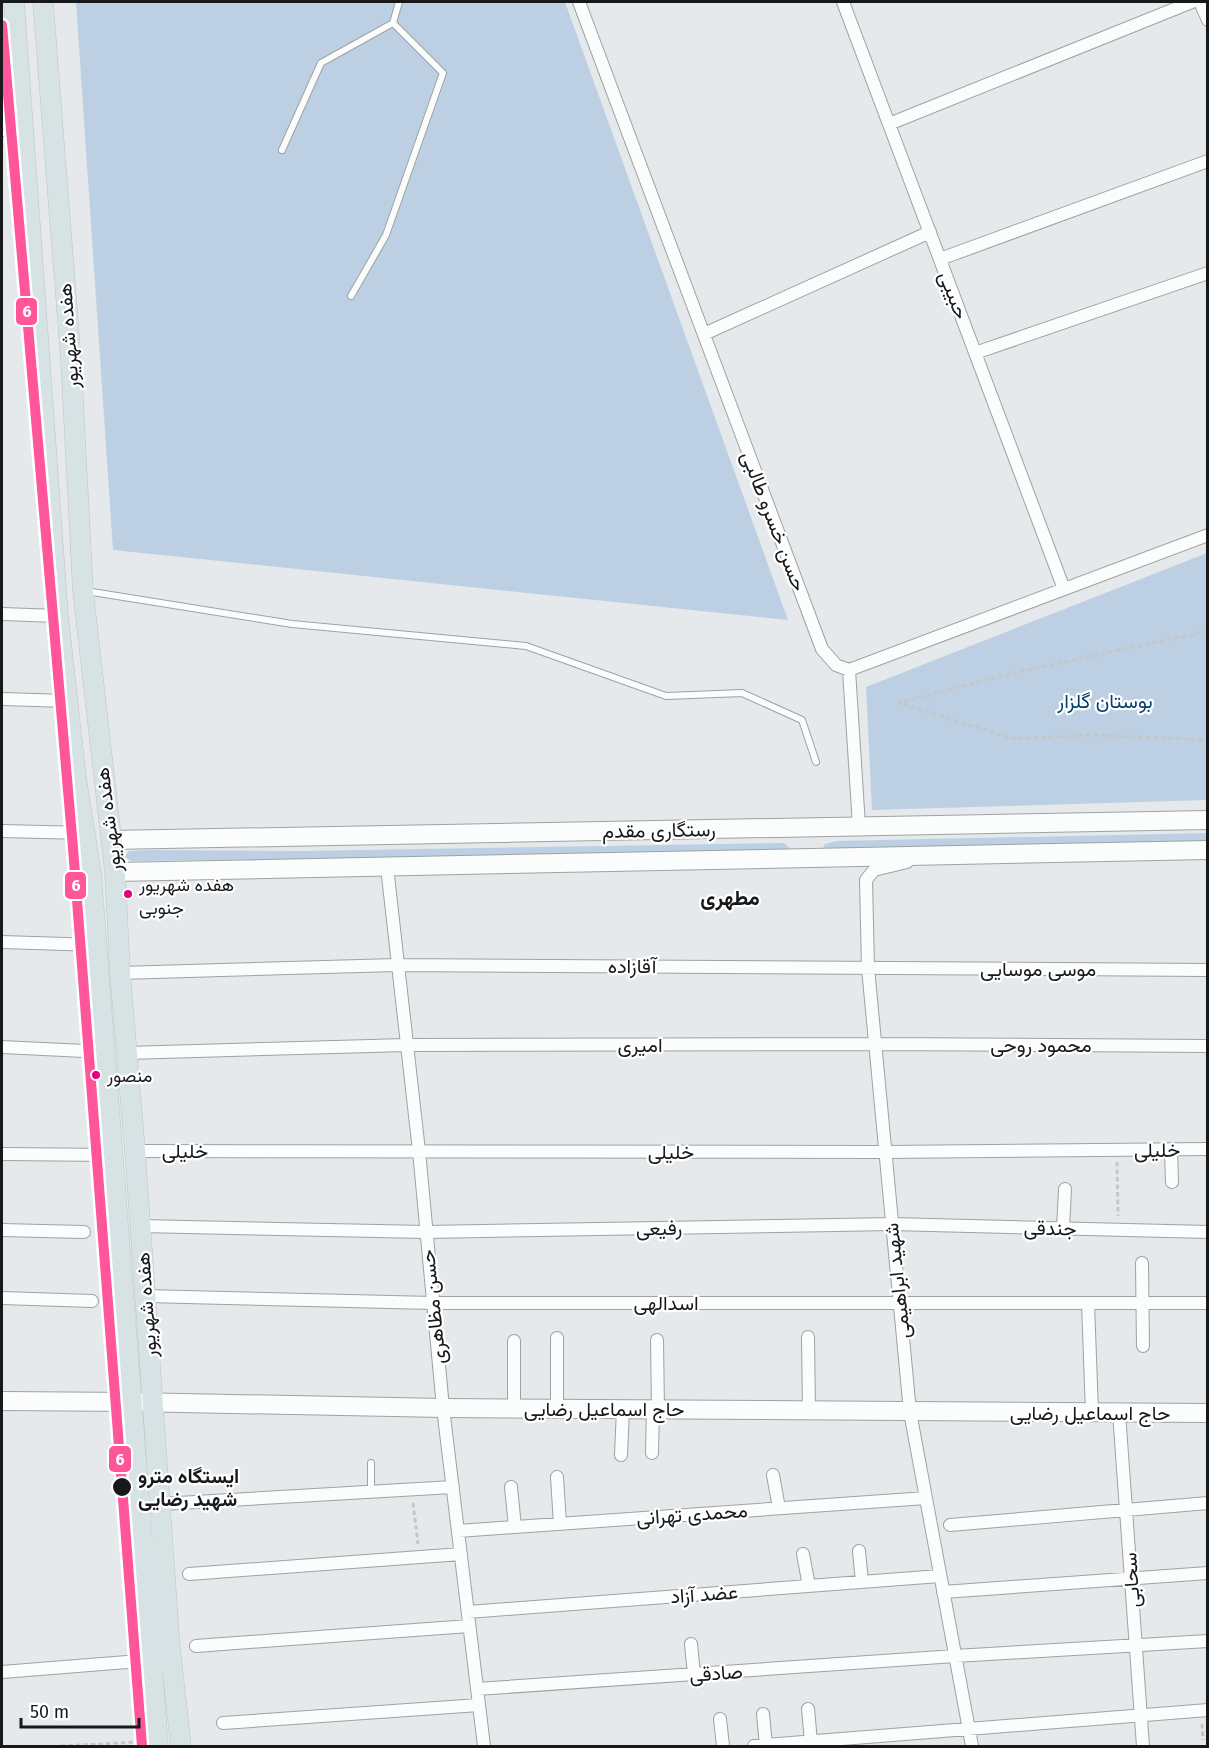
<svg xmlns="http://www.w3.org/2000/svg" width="1209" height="1748" viewBox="0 0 1209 1748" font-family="'Fira Sans',Vazirmatn,sans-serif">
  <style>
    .green { fill: #bdd0e3 }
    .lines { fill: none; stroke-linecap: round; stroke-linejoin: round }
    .lane-casing { stroke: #9fa2a4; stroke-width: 8 }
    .street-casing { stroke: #9fa2a4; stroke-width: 14 }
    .secondary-casing { stroke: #9fa2a4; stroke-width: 20 }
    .primary-casing { stroke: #c2c4c6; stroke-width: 21 }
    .path { stroke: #c5c6c7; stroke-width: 3; stroke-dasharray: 4.5 3; stroke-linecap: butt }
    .lane { stroke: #fbfcfc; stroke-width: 6 }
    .street { stroke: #fbfcfc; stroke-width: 12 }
    .secondary { stroke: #fbfcfc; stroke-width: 18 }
    .primary { stroke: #d7e2e4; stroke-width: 20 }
    .metro-1-casing { stroke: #fff; stroke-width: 15 }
    .metro-1 { stroke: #f59; stroke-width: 10 }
    .bus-dot { fill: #e5007d; stroke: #fff; stroke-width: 2 }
    .stop-dot { fill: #16181a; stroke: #fff; stroke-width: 2 }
    .labels { text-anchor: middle; stroke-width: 4.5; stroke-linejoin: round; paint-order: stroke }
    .bus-label { font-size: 18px; fill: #16181a; stroke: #fff; text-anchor: start }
    .street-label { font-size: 20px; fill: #16181a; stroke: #fff }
    .park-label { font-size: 20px; fill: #04406c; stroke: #fff }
    .stop-label { font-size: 20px; font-weight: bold; fill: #16181a; stroke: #fff; text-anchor: start }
    .neighbourhood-label { font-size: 21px; font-weight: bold; fill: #16181a; stroke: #fff }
    .line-badge { stroke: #fff; stroke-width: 2 }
    .badge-label { font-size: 16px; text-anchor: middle; font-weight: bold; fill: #fff }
  </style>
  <rect width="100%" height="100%" fill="#e5e9ec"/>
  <!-- green -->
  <path class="green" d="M76,2H565L788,620L113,550Z
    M1207,553V800L872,810L866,687Z
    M1208,833L1207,843L822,851L825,844L837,841Z
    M784,843L790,848L786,853L132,861L124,857L129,851L151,850L303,851Z"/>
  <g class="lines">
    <!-- lane casing -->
    <g class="lane-casing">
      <path id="lane" d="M2,53L16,52
        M2,133L21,132
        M282,150L321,63L393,23L399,2
        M351,296L386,235L443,73L393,23
        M86,591L292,624L526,646L666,696L742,693L802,720L816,762
        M371,1492V1463"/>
    </g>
    <!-- street casing -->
    <g class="street-casing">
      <path id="street" d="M579,2L822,649L836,665L849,670L1208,535
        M843,2L1064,589
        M1200,2L1208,20
        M889,124L1192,2
        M940,259L1208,161
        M704,334L930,232
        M975,353L1208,273
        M2,614L58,616
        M849,670L859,826
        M2,699L68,701
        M2,831L85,833
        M907,862L874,870L866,880L868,968L910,1412L972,1746
        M387,867L419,1151L443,1408L484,1746
        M2,942L97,945
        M120,973L396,965L1208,970
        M2,1047L105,1052
        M127,1053L406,1045L875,1044L1208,1046
        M1171,1149L1172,1182
        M135,1151L884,1152L1208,1149
        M2,1154L113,1155
        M140,1226L426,1232L892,1224L1208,1232
        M1063,1228L1065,1189
        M2,1230L84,1232
        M1142,1263L1143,1346
        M146,1296L433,1303H1208
        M2,1298L92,1301
        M1088,1303L1092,1413
        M808,1337L809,1411
        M657,1340L658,1410
        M514,1341V1409
        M557,1409V1338
        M1119,1413L1143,1746
        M652,1453L653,1410
        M621,1455L623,1409
        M773,1475L779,1508
        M557,1477L560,1524
        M511,1487L515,1527
        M161,1504L453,1487
        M950,1525L1208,1503
        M458,1531L926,1498
        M859,1551L862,1582
        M803,1554L809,1586
        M189,1574L461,1554
        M943,1592L1208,1573
        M468,1612L940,1576
        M691,1644L694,1674
        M196,1646L469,1626
        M2,1672L152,1660
        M477,1689L955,1656L1208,1641
        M808,1709L811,1742
        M763,1714L766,1746
        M720,1719L723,1746
        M223,1723L479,1705
        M754,1746L1208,1710"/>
    </g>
    <!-- secondary casing -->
    <g class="secondary-casing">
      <path id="secondary" d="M111,840L1208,820
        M115,872L1208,850
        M2,1401L132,1402L443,1408L1208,1413"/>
    </g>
    <!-- primary casing -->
    <g class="primary-casing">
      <path id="primary" d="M14,2L58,616L76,778L91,873L158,1746
        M43,2L71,361L83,591L115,872L120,973L135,1151L170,1649L181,1746"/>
    </g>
    <!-- path -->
    <path class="path" d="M1208,631L1004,675L899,703L1014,739L1092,735L1208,740
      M1117,1162L1118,1216
      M413,1503L418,1544
      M1202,1724L1203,1740
      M61,1746L140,1742"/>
    <!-- lane -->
    <use href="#lane" class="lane"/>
    <!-- street -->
    <use href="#street" class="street"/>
    <!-- secondary -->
    <use href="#secondary" class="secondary"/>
    <!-- primary -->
    <use href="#primary" class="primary"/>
    <!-- metro-1 casing -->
    <g class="metro-1-casing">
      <path id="metro-1" d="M2,25L73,848L142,1746"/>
    </g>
    <!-- metro-1 -->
    <use href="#metro-1" class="metro-1"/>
  </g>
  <!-- markers -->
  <g class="bus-dot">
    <circle cx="128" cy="894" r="5"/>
    <circle cx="96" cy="1075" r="5"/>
  </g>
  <circle class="stop-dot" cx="122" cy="1487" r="10"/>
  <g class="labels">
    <!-- bus labels -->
    <g class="bus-label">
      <text x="139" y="891">هفده شهریور<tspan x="139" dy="23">جنوبی</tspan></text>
      <text x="107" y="1082">منصور</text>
    </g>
    <!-- street labels -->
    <g class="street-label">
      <text transform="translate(954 295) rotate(69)" y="7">حبیبی</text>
      <text transform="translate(68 336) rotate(-94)" y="7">هفده شهریور</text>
      <text transform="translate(774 521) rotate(69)" y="7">حسن خسرو طالبی</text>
      <text transform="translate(108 820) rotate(-97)" y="7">هفده شهریور</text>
      <text transform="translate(659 830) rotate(-1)" y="7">رستگاری مقدم</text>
      <text x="632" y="973">آقازاده</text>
      <text x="1038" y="976">موسی موسایی</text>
      <text x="640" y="1052">امیری</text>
      <text x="1041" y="1052">محمود روحی</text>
      <text transform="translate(1157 1150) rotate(-1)" y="7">خلیلی</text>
      <text x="185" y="1158">خلیلی</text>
      <text x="671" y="1159">خلیلی</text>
      <text transform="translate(659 1228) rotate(-1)" y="7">رفیعی</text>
      <text transform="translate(1050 1228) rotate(1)" y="7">جندقی</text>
      <text transform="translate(897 1281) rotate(-96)" y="7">شهید ابراهیمی</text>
      <text x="666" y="1310">اسدالهی</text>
      <text transform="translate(146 1305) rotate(-94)" y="7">هفده شهریور</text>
      <text transform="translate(433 1307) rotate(-96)" y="7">حسن مظاهری</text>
      <text x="604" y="1416">حاج اسماعیل رضایی</text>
      <text x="1090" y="1420">حاج اسماعیل رضایی</text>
      <text transform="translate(692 1514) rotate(-4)" y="7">محمدی تهرانی</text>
      <text transform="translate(1131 1580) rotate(-94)" y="7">سحابی</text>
      <text transform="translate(704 1594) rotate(-4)" y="7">عضد آزاد</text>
      <text transform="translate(716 1673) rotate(-4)" y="7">صادقی</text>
    </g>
    <!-- park labels -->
    <g class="park-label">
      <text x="1105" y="708">بوستان گلزار</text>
    </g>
    <!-- stop labels -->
    <g class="stop-label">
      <text x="138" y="1483">ایستگاه مترو<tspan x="138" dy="23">شهید رضایی</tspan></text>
    </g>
    <!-- neighbourhood labels -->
    <g class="neighbourhood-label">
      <text x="730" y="905">مطهری</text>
    </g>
  </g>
  <g class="line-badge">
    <rect x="15" y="297" width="23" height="29" rx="6" fill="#f59"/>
    <rect x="64" y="871" width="23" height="29" rx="6" fill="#f59"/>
    <rect x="108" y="1445" width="24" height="28" rx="6" fill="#f59"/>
  </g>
  <g class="badge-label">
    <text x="27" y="317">6</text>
    <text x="76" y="891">6</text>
    <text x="120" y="1465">6</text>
  </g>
  <!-- border -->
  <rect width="1209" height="1748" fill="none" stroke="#16181a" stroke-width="6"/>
  <!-- scale -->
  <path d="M21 1718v9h118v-9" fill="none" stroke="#16181a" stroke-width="3"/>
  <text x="30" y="1718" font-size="18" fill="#16181a" stroke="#ffffff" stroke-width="4.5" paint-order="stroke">50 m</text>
</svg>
